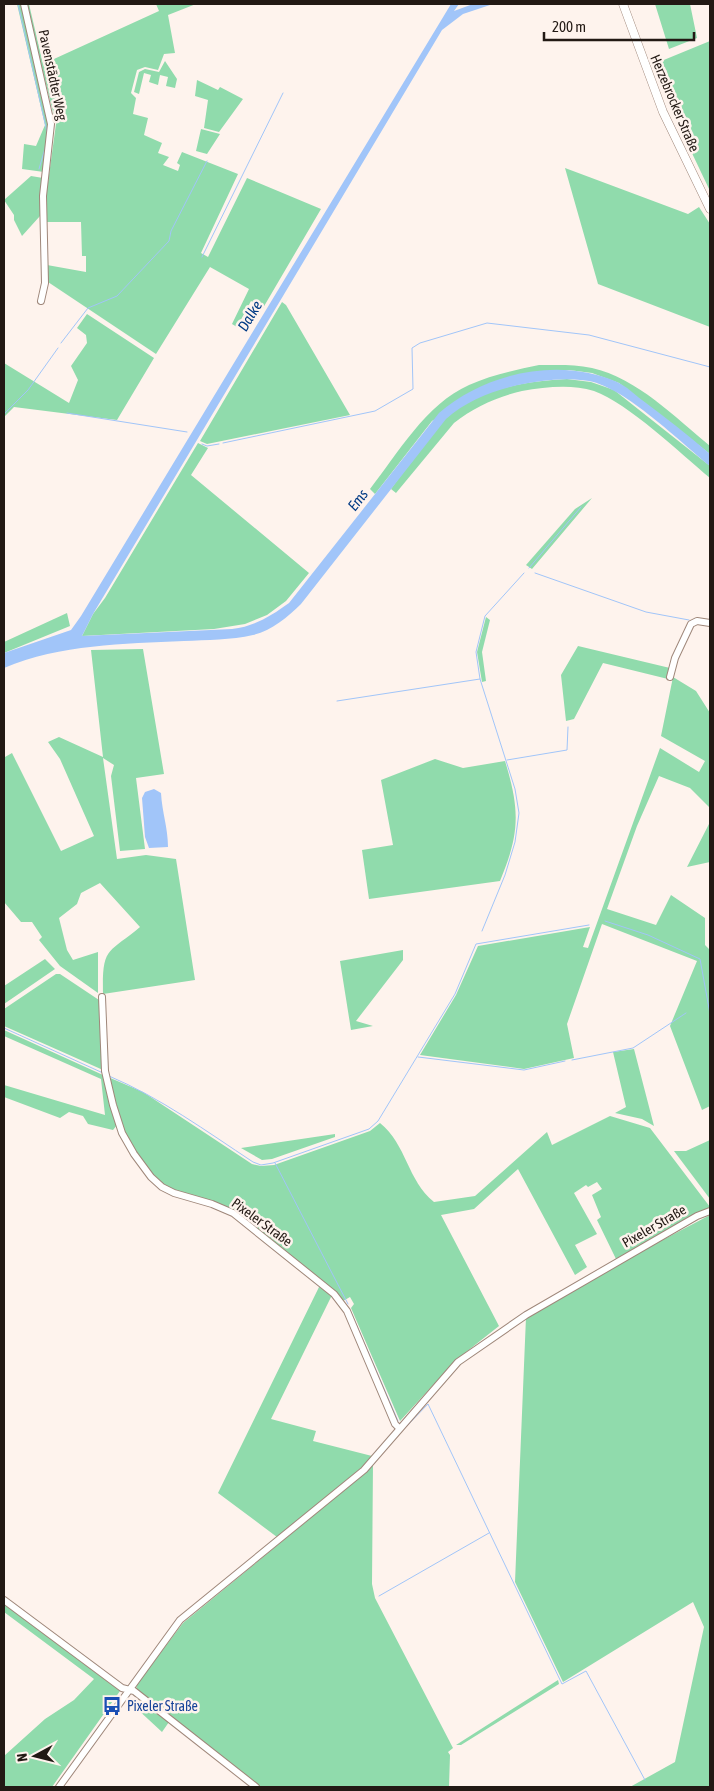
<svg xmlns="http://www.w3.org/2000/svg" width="714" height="1791" viewBox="0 0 714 1791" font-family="'Asap Condensed',sans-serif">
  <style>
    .green { fill: #90dbac }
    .water { fill: #a1c5f9 }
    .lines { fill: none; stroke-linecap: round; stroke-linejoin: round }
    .stream { stroke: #a1c5f9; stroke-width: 1 }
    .minor-casing { stroke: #9f877a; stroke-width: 8 }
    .major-casing { stroke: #9f877a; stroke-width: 9 }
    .minor { stroke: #fff; stroke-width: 6 }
    .major { stroke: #fff; stroke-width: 8 }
    .labels { text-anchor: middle; stroke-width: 5; stroke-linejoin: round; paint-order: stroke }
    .street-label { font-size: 14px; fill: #221914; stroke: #fef3ed }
    .transit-label { font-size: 14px; fill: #164399; stroke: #fef3ed; text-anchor: start }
    .water-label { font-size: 15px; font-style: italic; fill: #003a84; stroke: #fef3ed }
  </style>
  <rect width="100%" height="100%" fill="#fef3ed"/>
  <!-- green -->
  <path class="green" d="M17,4H22L50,126L44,172L22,169L24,144L36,146L45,125Z
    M26,4H29L43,64L159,11L156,4H196L168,15L175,53L164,54L158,70L145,67L137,70L131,93L136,98L133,114L148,118L144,135L162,143L158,153L169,157L163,165L178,171L180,165L177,163L182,152L238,174L201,253L208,257L247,178L321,209L263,308L251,301L237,327L232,324L249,289L210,267L156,354L48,282L47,265L86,272V256H82L81,222H45L46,197L56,124Z
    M655,4H690L697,38L669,49Z
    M710,41V191L670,107L654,64Z
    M165,61L177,79L175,88L166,86L168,77L160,75L158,85L149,82L151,75L144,73L139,94L134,92L139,72L145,69L159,72Z
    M197,80L218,90L220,87L243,99L219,132L204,128L208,100L195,96Z
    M201,129L220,134L207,154L196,151Z
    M565,168L688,214L699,207L710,224V327L598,284Z
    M31,176L43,178L40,216L22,236L14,220V215L4,200Z
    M282,302L286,305L350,415L207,444L200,441Z
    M87,314L154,358L117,420L14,407L4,417V363L69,403L78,380L71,366L87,343L86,335L77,328Z
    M539,365C557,365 574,364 592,368C637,378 676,418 710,446V454L619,383L592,373L569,370L499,380L432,421L375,494L370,489C398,453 426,404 469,385C491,375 515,370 539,365Z
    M567,379L591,382L614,390L710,466V478C681,454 628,403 594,391C571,384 546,387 522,391C497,397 474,407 454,423L396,493L391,489C409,465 434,425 457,409C488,387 530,381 567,379Z
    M198,443L208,448L191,475L309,573L286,601L267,615L245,624L214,629L82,636L93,614L105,598Z
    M592,498L532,569L526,565L575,509Z
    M67,613L70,626L4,653V642Z
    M486,617L490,620L482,652L486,681L482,682L477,652Z
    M578,646L670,668L668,679L603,663L574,719L566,721L561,675Z
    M143,649L164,774L136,778L145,849L120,851L111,776L114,765L103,758L117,859L146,855L176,859L195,980L103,994C102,946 108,954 140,927L100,883L81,893L77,904L59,918L67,950L73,960L98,952V993L60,966L39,940L42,937L32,922H21L4,902V755L5,757L12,753L61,851L94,836L60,759L48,742L59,737L103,757L91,650Z
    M673,677L696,691L710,713V808L690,788L659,776L637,826L607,909L656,925L671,895L705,918V945L710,950V1106L702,1110L670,1026L697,961L602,924L567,1024L574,1058L524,1069L420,1055L456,995L478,946L590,927L583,947L588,948L660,748L699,772L705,761L661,736Z
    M435,759L463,768L505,761C520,810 520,833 500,881L369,899L362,850L393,845L381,780Z
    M710,822V862L687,867Z
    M403,950V960L356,1021L373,1026L351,1030L340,961Z
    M45,959L55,969L4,1004V986Z
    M56,974H60L99,1000L103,1070L4,1026V1009Z
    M4,1030L103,1075L117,1125L113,1130L88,1124L83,1116L69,1112L60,1118L4,1097V1085L105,1115L101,1079L4,1036Z
    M634,1049L654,1126L642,1119L615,1113L626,1107L613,1052Z
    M108,1077L143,1092L252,1164L261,1166L274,1165L370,1131L380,1123C407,1145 407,1180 434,1202L475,1196L547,1132L552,1145L610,1116L650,1128L710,1207L695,1214L616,1259L597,1220L601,1217L592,1195L602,1189L597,1182L588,1187L586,1185L574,1193L597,1234L575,1245L587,1267L575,1275L518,1169L474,1209L441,1215L499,1326L456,1360L400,1421L351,1308L354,1304L350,1297L343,1301L249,1222L174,1191L163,1186L152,1176L135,1153L125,1132Z
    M335,1134V1137L272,1159L262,1160L241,1148Z
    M710,1140V1199L674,1151H686Z
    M710,1215V1787H630L675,1762L704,1627L693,1602L563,1682L515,1582L526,1317L619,1263Z
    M320,1285L332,1295L271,1419L316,1431L313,1441L372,1456L361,1468L277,1537L218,1493Z
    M373,1463L372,1584L375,1598L453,1748L448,1752L450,1755L449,1787H260L136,1690L137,1684L183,1623L330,1502Z
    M4,1604L120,1691L52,1787H4V1756L45,1719L74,1700L94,1679L4,1612Z
    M558,1680L559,1684L461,1745H456Z
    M140,1700L169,1722L162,1732L135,1707Z"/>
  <!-- water -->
  <path class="water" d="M451,4H459L454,11L473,4H493L463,14L442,30L93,614L82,636L232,629C255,626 271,616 289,603L439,413C486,372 560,357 617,382C626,386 634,394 642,400C665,417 688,435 710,454V466C680,442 626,388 589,381C565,377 541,380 518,385C492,391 466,401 446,419L301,604C288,617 271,631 253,635C231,640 207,640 184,641C123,644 61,644 4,668V653L71,630L81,616Z
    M154,789L161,793C162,812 168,828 168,847L149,848L145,837L142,798L145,792Z"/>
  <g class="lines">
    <!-- stream -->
    <path class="stream" d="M18,4L47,132
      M39,169L46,145
      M202,257L283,93
      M61,343L88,308L117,296L169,241L171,231L207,161
      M67,413L187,432
      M4,414L28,390L58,348
      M223,443L375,411L413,389L412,348L420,343L487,323L589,335L710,367
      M202,444L207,446L219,444
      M529,568L581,507
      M535,573L646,612L689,620
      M337,701L480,679
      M507,760L567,750L568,727
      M605,921L648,935L700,959L710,1014
      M482,931L505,875L515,842L519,813L515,789L480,679L476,652L485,616L524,573
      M4,1028L103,1073
      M418,1057L524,1070L565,1061
      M572,1060L633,1048L686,1013
      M109,1076C161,1098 206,1131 253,1162L261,1165L273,1163L369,1129L378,1121L455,994L476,944L589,925
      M275,1163L348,1304
      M350,1310L398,1421
      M402,1431L428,1404L562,1684L586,1671L645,1780
      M379,1596L489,1533"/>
    <!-- minor casing -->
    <g class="minor-casing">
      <path id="minor" d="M24,4L51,124L43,196L45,283L41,301
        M670,677L675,658L691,624L697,621L710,623
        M102,997L105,1071L113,1105L122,1133L134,1154L151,1177L162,1187L174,1193L212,1204L233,1213L334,1294L347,1311L395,1424L399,1428
        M4,1600L122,1688L134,1691L256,1787
        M59,1787L180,1620L364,1470L458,1362L526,1315L697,1216L710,1211"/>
    </g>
    <!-- major casing -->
    <g class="major-casing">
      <path id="major" d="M623,4L663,112L710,209"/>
    </g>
    <!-- minor -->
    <use href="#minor" class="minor"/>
    <!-- major -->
    <use href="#major" class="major"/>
  </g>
  <!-- icons -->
  <defs>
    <g id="bus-bare" transform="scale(1.5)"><path d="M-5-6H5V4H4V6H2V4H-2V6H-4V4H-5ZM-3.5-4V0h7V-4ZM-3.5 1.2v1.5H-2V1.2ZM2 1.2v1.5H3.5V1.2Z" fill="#1a4fb4" stroke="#fef3ed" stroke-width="2.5" paint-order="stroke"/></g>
  </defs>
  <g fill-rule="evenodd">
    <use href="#bus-bare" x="112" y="1706"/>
  </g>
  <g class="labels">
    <!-- street labels -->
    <g class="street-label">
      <text transform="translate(53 75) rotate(78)" y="5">Pavenstädter Weg</text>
      <text transform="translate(675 103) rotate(67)" y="5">Herzebrocker Straße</text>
      <text transform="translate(262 1222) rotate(36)" y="5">Pixeler Straße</text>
      <text transform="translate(654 1226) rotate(-30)" y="5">Pixeler Straße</text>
    </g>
    <!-- transit labels -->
    <g class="transit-label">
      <text x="127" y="1711">Pixeler Straße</text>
    </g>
    <!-- water labels -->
    <g class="water-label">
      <text transform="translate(250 316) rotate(-59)" y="5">Dalke</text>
      <text transform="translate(358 500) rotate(-52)" y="5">Ems</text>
    </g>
  </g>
  <!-- border -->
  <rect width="714" height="1791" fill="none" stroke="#221914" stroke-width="10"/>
  <!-- north arrow -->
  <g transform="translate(35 1756) rotate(263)" stroke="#fef3ed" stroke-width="4" paint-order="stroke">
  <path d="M0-4L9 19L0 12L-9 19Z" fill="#221914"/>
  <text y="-8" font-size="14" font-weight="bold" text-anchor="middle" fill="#221914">N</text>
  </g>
  <!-- scale -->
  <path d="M544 32v8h150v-8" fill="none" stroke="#221914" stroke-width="2.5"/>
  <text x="552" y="32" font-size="15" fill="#221914" stroke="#fef3ed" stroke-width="4" paint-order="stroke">200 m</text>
</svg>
